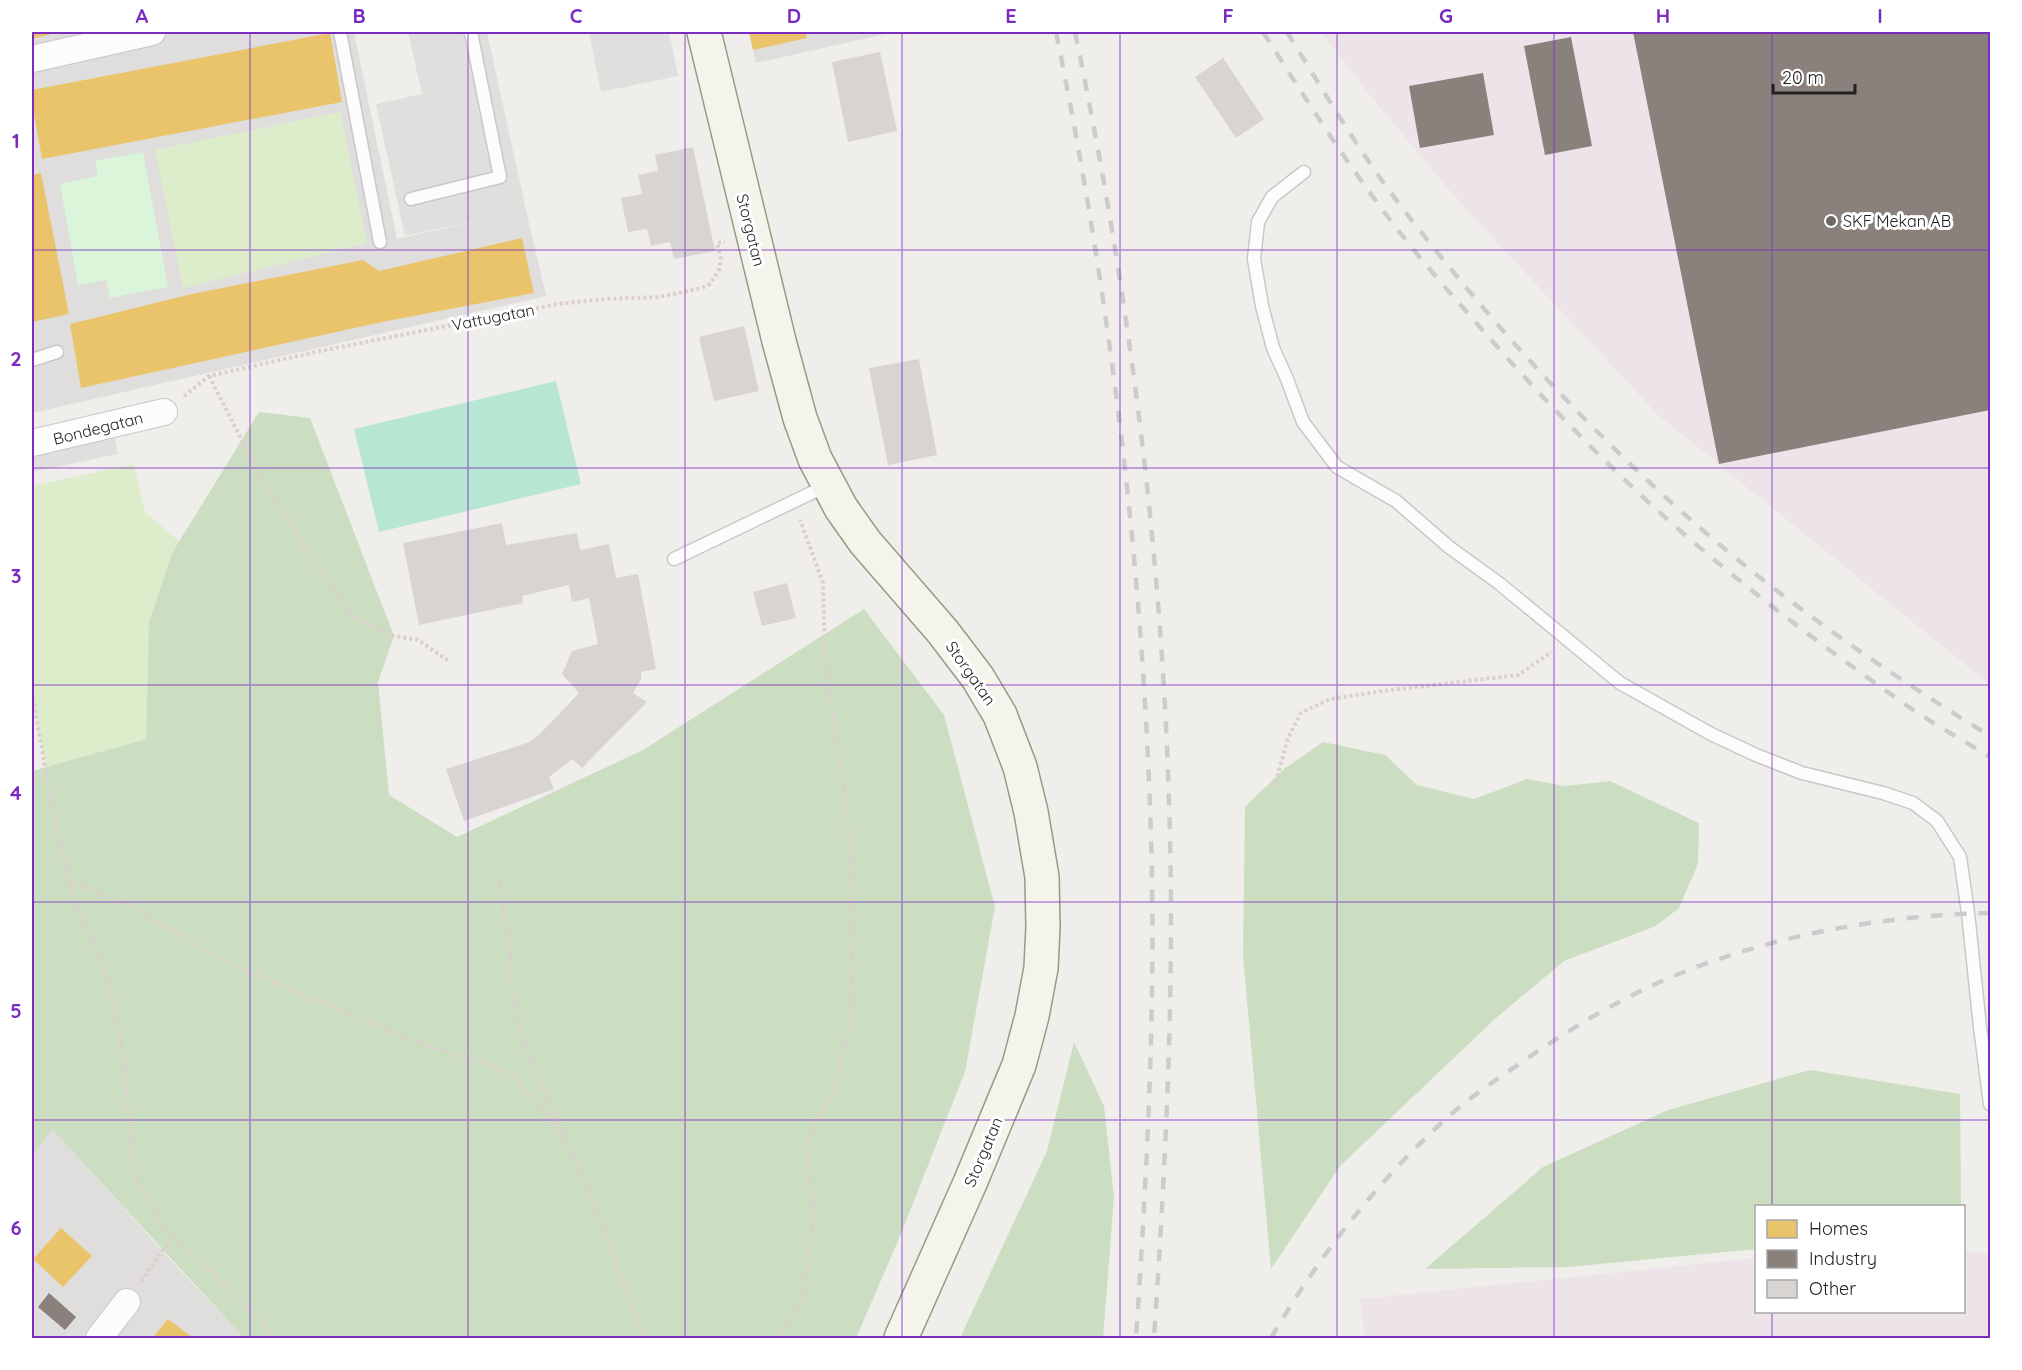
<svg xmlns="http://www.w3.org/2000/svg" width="2022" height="1370" viewBox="0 0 2022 1370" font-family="Quicksand,sans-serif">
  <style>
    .residential { fill: #dfdedc }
    .industrial { fill: #ede4e9 }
    .grass { fill: #ddeccb }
    .forest { fill: #cbdec1 }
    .park { fill: #daf5da }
    .pitch { fill: #b7e6d2 }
    .parking { fill: #e0dfde }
    .homes { fill: #e9c46a }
    .industry { fill: #8a817c }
    .building { fill: #d7d4d2 }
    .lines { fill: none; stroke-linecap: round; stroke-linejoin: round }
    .lane-casing { stroke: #c9c8c7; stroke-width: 15 }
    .street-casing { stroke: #c9c8c7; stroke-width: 28 }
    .secondary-casing { stroke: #999a82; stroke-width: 36 }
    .path { stroke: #dccecd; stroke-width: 4; stroke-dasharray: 3 3; stroke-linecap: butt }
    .lane { stroke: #fdfcfc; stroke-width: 12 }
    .street { stroke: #fdfcfc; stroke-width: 26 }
    .secondary { stroke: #f4f4ed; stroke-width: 33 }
    .rail { stroke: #ccc; stroke-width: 4.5; stroke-dasharray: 12 12; stroke-linecap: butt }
    .grid { fill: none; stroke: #7b2cbf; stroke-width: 1.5; stroke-opacity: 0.55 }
    .poi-dot { fill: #6a6968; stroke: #fff; stroke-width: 2 }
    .labels { text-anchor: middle; stroke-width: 6; stroke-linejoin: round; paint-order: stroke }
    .poi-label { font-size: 16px; fill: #222; stroke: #fff; text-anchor: start }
    .street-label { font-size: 16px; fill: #222; stroke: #fff }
    .neatline { fill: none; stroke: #7b2cbf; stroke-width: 2 }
    .grid-label { font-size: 20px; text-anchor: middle; font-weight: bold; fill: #7b2cbf }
  </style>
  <rect width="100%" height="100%" fill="#f0eeeb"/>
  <!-- residential -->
  <path class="residential" d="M32,32H354L397,239L526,210L546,296L32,413Z
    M749,32H895L756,63Z
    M53,1129L176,1266L244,1338H32V1155Z"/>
  <!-- industrial -->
  <path class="industrial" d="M1321,32H1990V685L1657,414L1462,205L1372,98Z
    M1964,1251L1990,1254V1338H1365L1360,1299L1756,1258V1312H1964Z"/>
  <!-- grass -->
  <path class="grass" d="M340,112L367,243L183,288L155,150Z
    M134,464L145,512L179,541L172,553L149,622L146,739L46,767L32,701V486Z"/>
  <!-- forest -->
  <path class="forest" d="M259,412L310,418L394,636L378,682L389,795L457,837L643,750L864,609L944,715L995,907L965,1072L898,1241L856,1338H244L53,1130L32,1155V771L146,739L149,622L172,553Z
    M1323,742L1385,755L1417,785L1474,799L1527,779L1565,786L1610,781L1699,823L1698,864L1679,908L1656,926L1564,961L1497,1017L1340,1166L1271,1269L1243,956L1245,807L1284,769Z
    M1074,1042L1104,1106L1114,1197L1103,1338H960L1047,1151Z
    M1810,1070L1960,1094L1961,1206H1756V1249L1568,1267L1425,1269L1543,1167L1668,1110Z"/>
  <!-- park -->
  <path class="park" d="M143,152L168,287L110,298L106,280L78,285L60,184L98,176L95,161Z"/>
  <!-- pitch -->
  <path class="pitch" d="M556,381L581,484L379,532L354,429Z"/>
  <!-- parking -->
  <path class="parking" d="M408,32H487L526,210L405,236L376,104L422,94Z
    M589,32H669L678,76L601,92Z
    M114,434L118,454L32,472V452Z"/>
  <!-- homes -->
  <path class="homes" d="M32,32H59L32,39Z
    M749,32H806L807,38L753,50Z
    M330,33L342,102L42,159L32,103V90Z
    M41,173L69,314L32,322V175Z
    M522,238L534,293L382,322L81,388L70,324L192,294L363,260L379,271Z
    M61,1228L92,1256L63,1287L33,1259Z
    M168,1319L193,1338H152Z"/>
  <!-- industry -->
  <path class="industry" d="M1633,32H1990V410L1719,464Z
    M1571,37L1592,146L1545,155L1524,46Z
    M1483,73L1494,135L1420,148L1409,86Z
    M49,1293L76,1317L65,1330L38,1307Z"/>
  <!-- building -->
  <path class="building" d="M880,52L897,131L848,142L832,62Z
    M1223,58L1264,119L1236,138L1195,77Z
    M693,147L715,251L674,259L670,242L651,246L647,229L628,232L621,198L642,194L638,175L658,171L655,155Z
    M744,326L759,391L714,401L699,337Z
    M919,359L937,455L888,465L869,368Z
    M502,523L506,545L577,533L580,550L609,544L616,578L638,574L656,669L641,672V679L633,693L647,702L582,768L572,759L549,777L554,789L464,821L446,769L527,743L539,735L579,693L562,674L572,651L598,644L589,598L572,602L569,585L522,596L523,603L419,625L403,543Z
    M787,583L796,618L762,626L753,592Z"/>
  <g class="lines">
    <!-- lane casing -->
    <g class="lane-casing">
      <path id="lane" d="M340,32L380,242
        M1304,172L1272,197L1258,222L1254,259L1262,306L1273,348L1287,379L1303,422L1337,467L1396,501L1449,547L1500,584L1620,683L1711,734L1756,755L1802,773L1883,793L1913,803L1937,821L1960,857L1968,913L1980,1027L1990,1104
        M411,199L500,177L471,32
        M32,360L57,352
        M674,559L828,485"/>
    </g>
    <!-- street casing -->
    <g class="street-casing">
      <path id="street" d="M32,59L152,32
        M32,443L164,412
        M99,1338L127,1302"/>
    </g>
    <!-- secondary casing -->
    <g class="secondary-casing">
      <path id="secondary" d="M704,32L779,341L800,418L815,459L841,508L865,542L943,632L978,678L1000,715L1020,767L1031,812L1042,877L1043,927L1041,968L1032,1016L1019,1065L970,1183L901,1338"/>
    </g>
    <!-- path -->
    <path class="path" d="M209,376L262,479L290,521L305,550L353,617L394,636L418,640L450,662
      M184,396L209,376L320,351L558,304L605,299L659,297L702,288L710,284L719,270L721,259L717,243L725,242
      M32,692L52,808L69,880L75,902L100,957L109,985L118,1022L124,1057L131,1150L139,1185L157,1217L172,1237L224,1283L255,1315L269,1332L272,1338
      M1274,788L1288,738L1301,713L1330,699L1390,690L1518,675L1552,652
      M69,880L133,907L214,956L294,991L425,1045L488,1064L514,1079L538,1104L571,1149L585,1181L644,1338
      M500,880L503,912L509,937L511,982L518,1021L529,1055L567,1140
      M141,1281L172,1237
      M777,1338L802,1299L814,1216L806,1142L832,1094L851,1021L853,904L847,812L825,658L823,583L800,520"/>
    <!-- lane -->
    <use href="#lane" class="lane"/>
    <!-- street -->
    <use href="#street" class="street"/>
    <!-- secondary -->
    <use href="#secondary" class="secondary"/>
    <!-- rail -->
    <path class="rail" d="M1056,32C1110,298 1143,565 1151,837C1156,1004 1147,1172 1136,1338
      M1075,32C1130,297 1164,566 1170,837C1174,1004 1165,1172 1154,1338
      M1263,32C1302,93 1341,155 1385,213C1416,255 1451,294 1485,333C1536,391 1588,446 1644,498C1726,574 1815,641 1906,705C1933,724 1963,740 1990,757
      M1287,32C1323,90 1358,150 1400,205C1496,330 1605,449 1726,550C1809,619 1899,680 1990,736
      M1271,1338C1318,1257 1379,1179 1449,1116C1472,1096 1497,1079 1522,1062C1562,1034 1603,1009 1647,988C1750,939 1877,915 1990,913"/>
  </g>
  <!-- grid -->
  <path class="grid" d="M250,32V1338M468,32V1338M685,32V1338M902,32V1338M1120,32V1338M1337,32V1338M1554,32V1338M1772,32V1206M32,250H1990M32,468H1990M32,685H1990M32,902H1990M32,1120H1990M1772,1312V1338"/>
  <!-- markers -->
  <circle class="poi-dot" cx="1831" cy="221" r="6"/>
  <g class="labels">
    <!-- poi labels -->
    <g class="poi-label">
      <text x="1843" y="227">SKF Mekan AB</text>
    </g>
    <!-- street labels -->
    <g class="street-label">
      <text transform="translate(751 230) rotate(76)" y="6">Storgatan</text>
      <text transform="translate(493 317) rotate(-11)" y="6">Vattugatan</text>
      <text transform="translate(98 428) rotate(-14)" y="6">Bondegatan</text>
      <text transform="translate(971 673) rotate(55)" y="6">Storgatan</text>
      <text transform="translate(983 1152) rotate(-67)" y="6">Storgatan</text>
    </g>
  </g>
  <!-- border -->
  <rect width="2022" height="1370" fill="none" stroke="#ffffff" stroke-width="66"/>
  <!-- legend -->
  <rect x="1755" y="1205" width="210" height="108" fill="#ffffff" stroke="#a7a7a7" stroke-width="1.5"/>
  <rect x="1767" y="1220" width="30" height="18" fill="#e9c46a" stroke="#a7a7a7" stroke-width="1.5"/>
  <text x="1809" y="1235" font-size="18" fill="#222222">Homes</text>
  <rect x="1767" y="1250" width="30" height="18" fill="#8a817c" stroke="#a7a7a7" stroke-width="1.5"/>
  <text x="1809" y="1265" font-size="18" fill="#222222">Industry</text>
  <rect x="1767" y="1280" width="30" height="18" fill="#d7d4d2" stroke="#a7a7a7" stroke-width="1.5"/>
  <text x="1809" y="1295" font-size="18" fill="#222222">Other</text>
  <!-- scale -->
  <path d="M1773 84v9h82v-9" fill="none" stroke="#222222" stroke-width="3"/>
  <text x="1782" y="84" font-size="18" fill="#222222" stroke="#ffffff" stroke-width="4.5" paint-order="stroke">20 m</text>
  <rect x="33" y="33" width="1956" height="1304" class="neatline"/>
  <g class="grid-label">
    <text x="142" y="23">A</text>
    <text x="359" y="23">B</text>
    <text x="576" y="23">C</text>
    <text x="794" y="23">D</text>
    <text x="1011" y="23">E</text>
    <text x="1228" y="23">F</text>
    <text x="1446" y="23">G</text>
    <text x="1663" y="23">H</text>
    <text x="1880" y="23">I</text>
    <text x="16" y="148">1</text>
    <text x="16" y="366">2</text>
    <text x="16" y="583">3</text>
    <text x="16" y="800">4</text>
    <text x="16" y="1018">5</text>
    <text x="16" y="1235">6</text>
  </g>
</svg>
